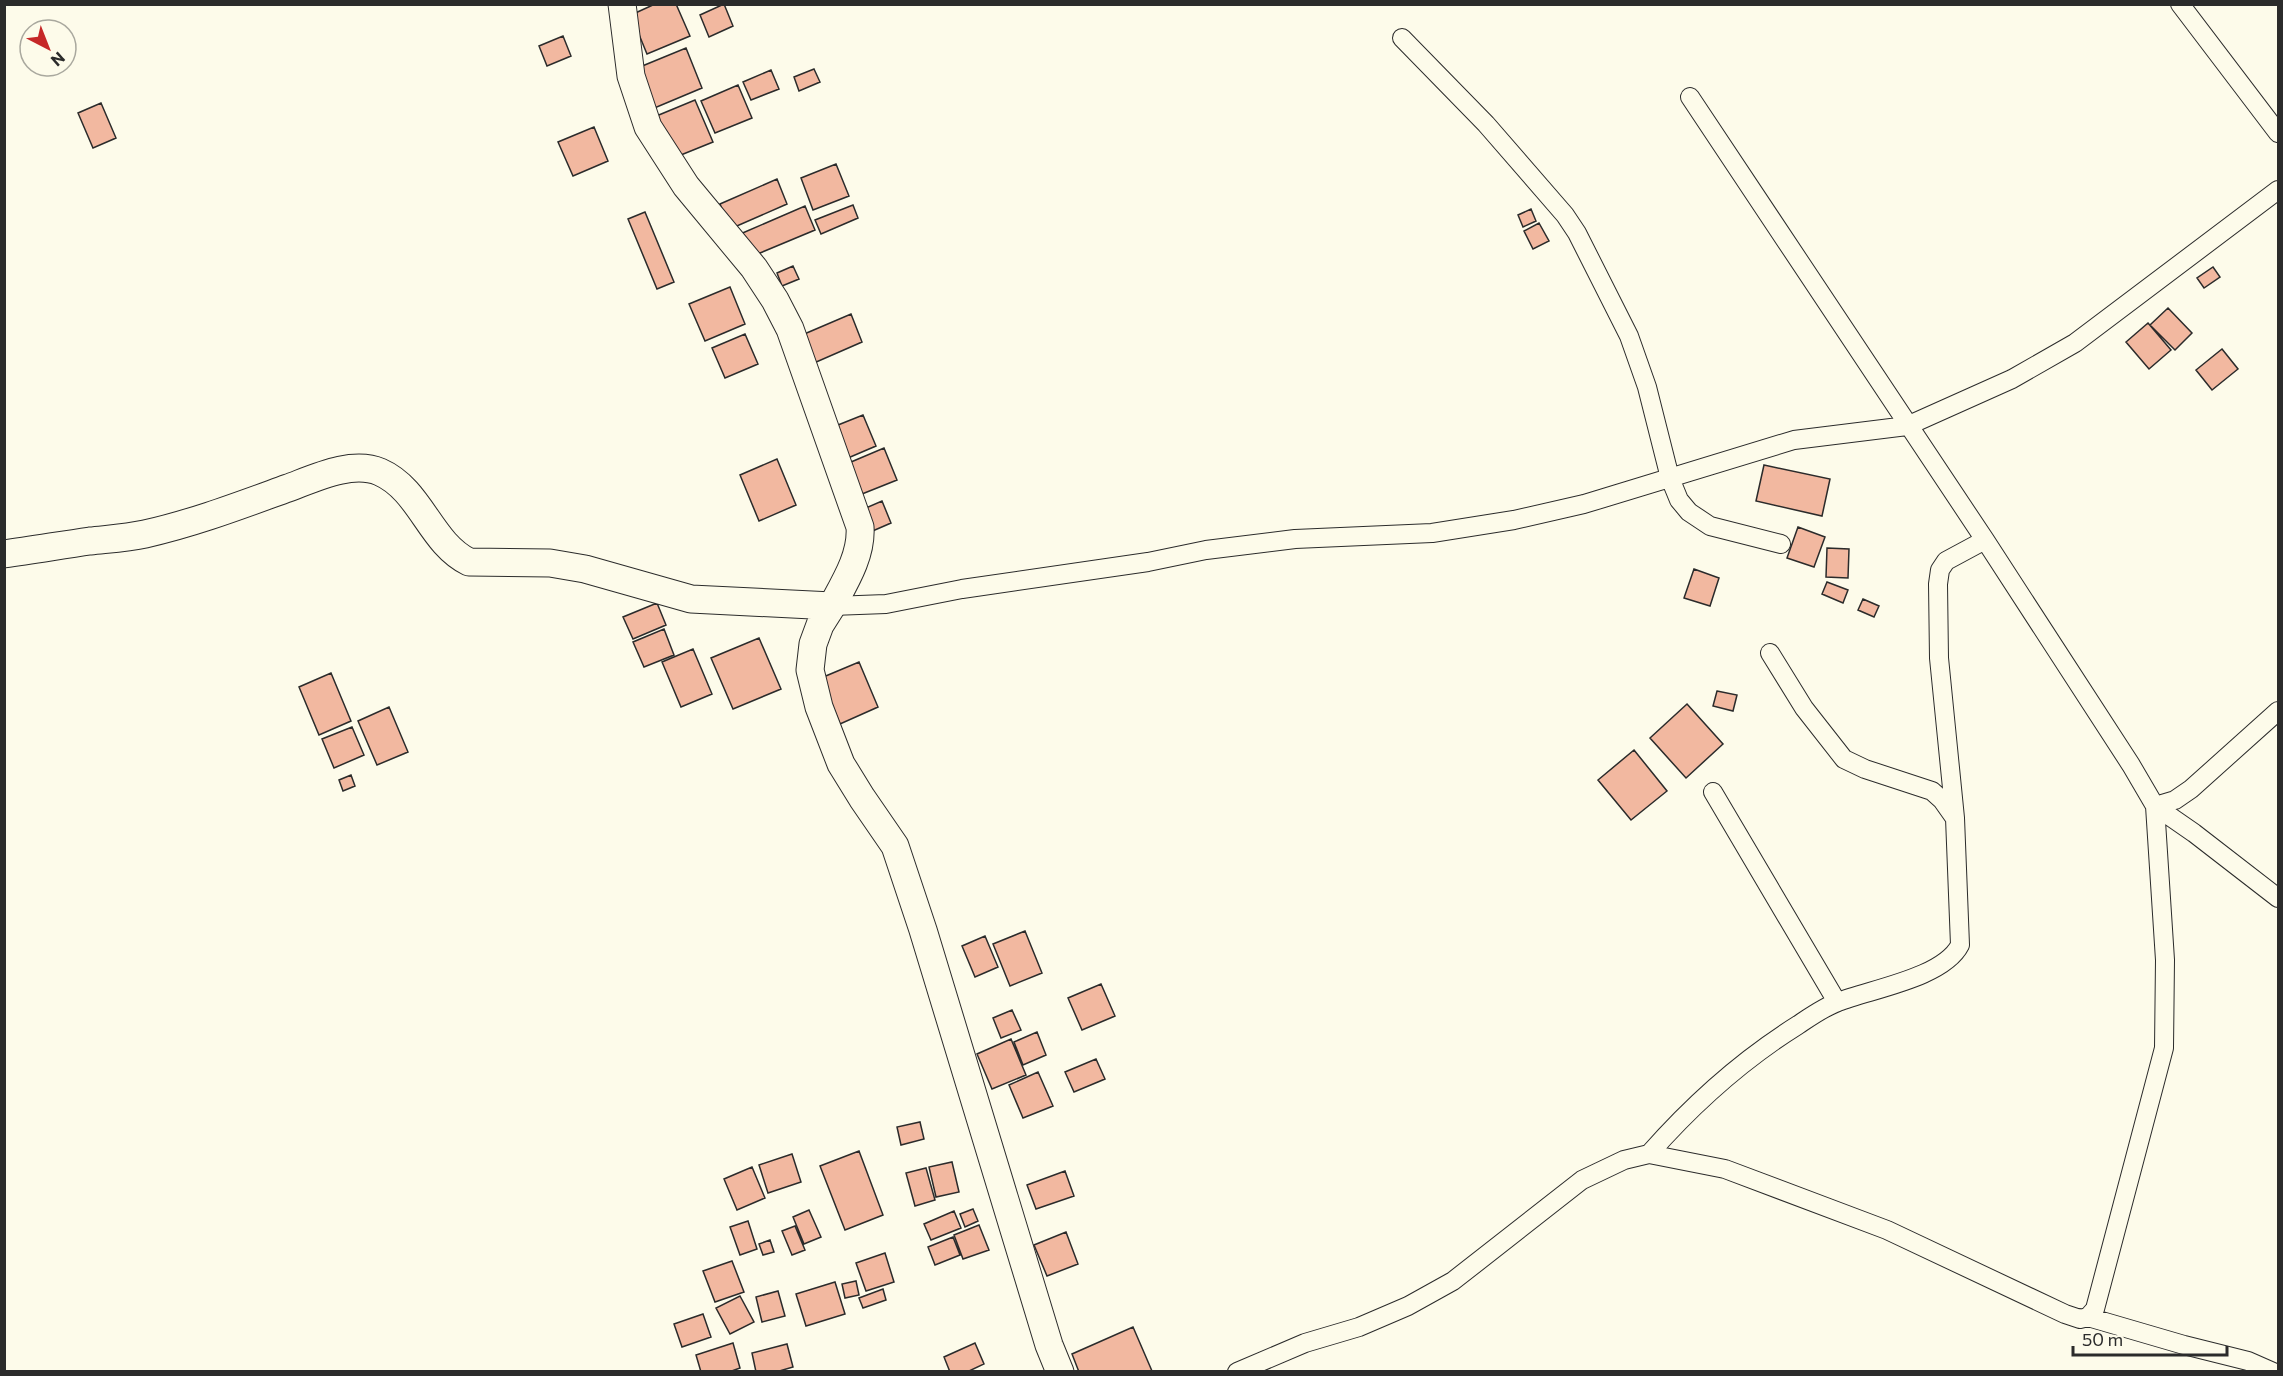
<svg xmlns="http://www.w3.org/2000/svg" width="2283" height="1376" viewBox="0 0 2283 1376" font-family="Commissioner,sans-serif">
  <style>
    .building { fill: #f2b8a0; stroke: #2b2b2b; stroke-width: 1.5 }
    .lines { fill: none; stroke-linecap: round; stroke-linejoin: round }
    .street-casing { stroke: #2b2b2b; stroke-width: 20 }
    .secondary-casing { stroke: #2b2b2b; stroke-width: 29 }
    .street { stroke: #fdfbea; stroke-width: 18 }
    .secondary { stroke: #fdfbea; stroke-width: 27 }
  </style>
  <rect width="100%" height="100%" fill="#fdfbea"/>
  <!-- building -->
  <path class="building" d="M655,4H676L690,36L647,54L631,15Z
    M724,4L733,26L709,37L700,15Z
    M563,36L571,56L547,66L539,46Z
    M686,48L702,88L652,109L635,69Z
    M814,69L820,82L799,91L794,77Z
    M771,70L779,89L751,100L743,82Z
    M738,85L752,118L715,133L701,101Z
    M695,100L713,142L671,159L654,117Z
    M101,103L116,138L93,148L78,113Z
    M594,127L608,161L573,176L558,142Z
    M836,164L849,196L813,210L801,178Z
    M777,179L787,204L730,229L720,204Z
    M853,205L858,218L821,234L815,220Z
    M805,206L815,230L748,258L738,235Z
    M1531,209L1536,221L1523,227L1518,215Z
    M645,212L674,282L657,289L628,219Z
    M1539,223L1549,241L1533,249L1524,231Z
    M793,266L799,279L782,286L777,273Z
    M2213,267L2220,277L2204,288L2197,278Z
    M730,287L745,324L705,341L689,304Z
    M2168,308L2192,333L2175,350L2150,325Z
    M851,314L862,342L814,363L802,335Z
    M2148,323L2171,350L2149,369L2126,342Z
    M745,334L758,364L725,378L712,348Z
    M2222,349L2238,369L2212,390L2196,370Z
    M863,415L876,446L841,461L828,429Z
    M884,448L897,480L857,496L844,465Z
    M777,459L796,505L759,521L740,475Z
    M1764,465L1830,479L1822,516L1756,501Z
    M882,501L891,523L868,533L859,511Z
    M1798,527L1825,537L1814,567L1787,558Z
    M1827,548L1849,549L1848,578L1826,577Z
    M1694,569L1719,578L1710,606L1684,598Z
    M1827,582L1848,590L1843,603L1822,594Z
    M1863,599L1879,606L1874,617L1858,610Z
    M657,603L666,625L633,639L623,617Z
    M664,629L674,655L644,667L633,642Z
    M759,638L781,689L733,709L711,658Z
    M693,649L712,694L681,707L662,662Z
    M859,662L878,707L840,724L821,678Z
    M331,673L351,721L319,735L299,687Z
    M1717,691L1737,695L1733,711L1713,706Z
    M1687,704L1723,744L1686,778L1650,738Z
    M389,707L408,752L377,765L358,721Z
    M352,727L364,755L334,768L322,739Z
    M1634,750L1667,791L1631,820L1598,780Z
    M351,775L355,786L343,791L339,780Z
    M1025,931L1042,973L1010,986L993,944Z
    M985,936L998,967L975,977L962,946Z
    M1101,984L1115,1016L1082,1030L1068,998Z
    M1012,1010L1021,1030L1001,1038L993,1018Z
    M1037,1032L1046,1055L1023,1065L1014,1042Z
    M1011,1039L1026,1075L992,1089L977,1054Z
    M1096,1059L1105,1079L1074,1092L1065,1072Z
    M1038,1072L1053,1106L1023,1118L1009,1085Z
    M920,1122L924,1139L901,1145L897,1127Z
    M859,1151L883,1215L845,1230L820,1166Z
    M792,1154L801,1182L768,1193L759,1165Z
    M952,1162L959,1192L936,1197L929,1167Z
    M752,1167L765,1198L737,1210L724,1179Z
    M926,1168L935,1200L915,1206L906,1173Z
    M1065,1171L1074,1196L1036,1209L1027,1185Z
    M973,1209L978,1221L965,1227L960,1214Z
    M809,1210L821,1237L804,1244L793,1217Z
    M954,1211L961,1228L931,1240L924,1224Z
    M748,1221L757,1249L740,1255L730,1227Z
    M979,1225L989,1250L963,1259L954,1235Z
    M795,1226L805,1250L792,1255L782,1231Z
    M1066,1232L1078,1264L1047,1276L1034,1245Z
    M953,1237L960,1255L935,1265L928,1247Z
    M770,1240L774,1252L763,1255L759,1244Z
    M885,1253L894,1282L866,1291L856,1263Z
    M732,1261L744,1292L715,1302L703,1271Z
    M856,1281L859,1295L845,1298L842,1284Z
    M835,1282L845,1314L806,1326L796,1294Z
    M883,1289L886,1300L863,1308L859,1298Z
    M778,1291L785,1316L762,1322L756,1297Z
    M740,1296L754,1322L730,1334L716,1308Z
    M703,1314L711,1337L682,1347L674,1324Z
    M1133,1327L1152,1371L1079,1372L1072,1354Z
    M733,1343L740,1368L729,1372H701L696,1355Z
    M975,1343L984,1364L967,1372H950L944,1357Z
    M787,1344L793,1367L776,1372H756L752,1353Z"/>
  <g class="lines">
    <!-- street casing -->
    <g class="street-casing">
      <path id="street" d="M2180,4L2278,133
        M1402,38L1486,124L1565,215L1577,233L1629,336L1647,387L1670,478L1679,500L1689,512L1710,526L1781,544
        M832,606L886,604L962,589L1148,562L1206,550L1295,539L1432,533L1514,520L1584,504L1794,440L1907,426L2012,379L2075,343L2278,190
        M1770,653L1804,708L1844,759L1865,769L1932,791L1942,800L1954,817
        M1713,792L1837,1002
        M2155,806L2175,800L2191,789L2278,711
        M2155,806L2194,833L2278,898
        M1649,1154C1693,1104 1742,1060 1798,1025C1810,1017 1824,1007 1838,1002C1871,989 1943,978 1960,945L1955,818L1939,658L1938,584L1940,570L1946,561L1985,540
        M2088,1317L2184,1345L2248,1361L2273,1372
        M1237,1372L1305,1343L1359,1327L1408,1306L1453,1281L1582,1180L1624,1160L1649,1154L1725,1169L1887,1230L2065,1314L2080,1319L2088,1317L2095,1309L2164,1048L2165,960L2155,806L2131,765L1985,540L1690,97"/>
    </g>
    <!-- secondary casing -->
    <g class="secondary-casing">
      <path id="secondary" d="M4,554C33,550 62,545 90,541C108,539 127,538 145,534C194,523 241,505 288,488C315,478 352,460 380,472C421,490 430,543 469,562L550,563L585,569L691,599L832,606C845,582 862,555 860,527L790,329L775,300L754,268L686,186L648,127L631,76L622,4
        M832,606L820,625L813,644L810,670L819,707L841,764L862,798L895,846L923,930L1049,1345L1060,1372"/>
    </g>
    <!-- street -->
    <use href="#street" class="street"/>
    <!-- secondary -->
    <use href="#secondary" class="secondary"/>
  </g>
  <!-- border -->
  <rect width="2283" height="1376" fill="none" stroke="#2b2b2b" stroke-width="12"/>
  <!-- north arrow -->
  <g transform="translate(48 48) rotate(138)"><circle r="28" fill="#fdfbea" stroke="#a9a89e" stroke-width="1.5"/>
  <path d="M0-4.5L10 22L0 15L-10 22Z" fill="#c62828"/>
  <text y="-9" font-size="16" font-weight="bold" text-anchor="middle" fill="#2b2b2b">N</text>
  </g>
  <!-- scale -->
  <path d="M2073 1346v9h154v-9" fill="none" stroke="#2b2b2b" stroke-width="3"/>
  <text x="2082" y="1346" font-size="18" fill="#2b2b2b" stroke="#fdfbea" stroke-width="4.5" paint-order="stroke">50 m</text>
</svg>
